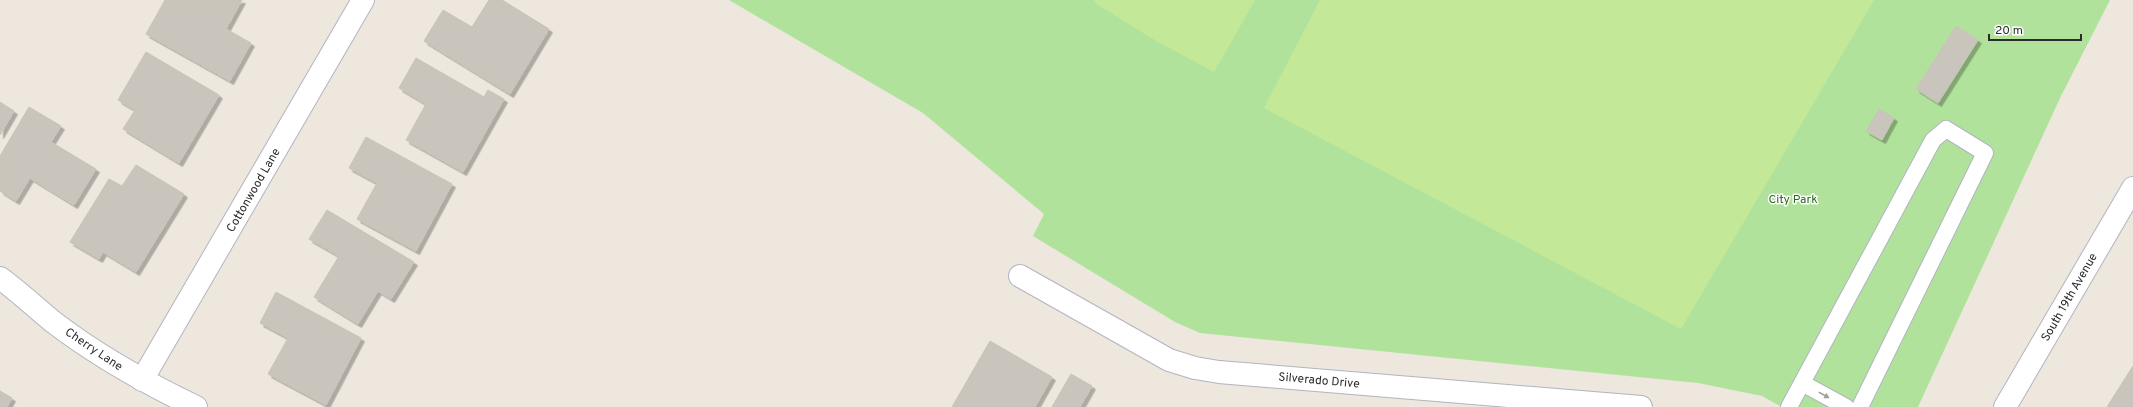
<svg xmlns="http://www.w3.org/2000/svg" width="2133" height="407" viewBox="0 0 2133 407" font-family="Overpass,sans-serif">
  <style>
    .green { fill: #b1e29c }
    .pitch { fill: #c3e998 }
    .building { fill: #c9c5bd; stroke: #c9c3b8; filter: url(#shadow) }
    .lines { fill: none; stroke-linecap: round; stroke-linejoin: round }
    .lane-casing { stroke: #b2b4bf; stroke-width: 18 }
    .street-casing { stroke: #b2b4bf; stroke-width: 24 }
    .secondary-casing { stroke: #b2b4bf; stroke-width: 24 }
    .lane { stroke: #fff; stroke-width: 16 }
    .street { stroke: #fff; stroke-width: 22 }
    .secondary { stroke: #fff; stroke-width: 22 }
    .oneway { fill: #a0a0a0 }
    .labels { text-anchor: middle; stroke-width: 3; stroke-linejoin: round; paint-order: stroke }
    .street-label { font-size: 12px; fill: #2c2c2c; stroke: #fff }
    .park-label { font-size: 12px; fill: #28691c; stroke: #fff }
  </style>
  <defs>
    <filter id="shadow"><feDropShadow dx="3.5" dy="3.5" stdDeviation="0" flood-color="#0004"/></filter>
  </defs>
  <rect width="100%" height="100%" fill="#ede7de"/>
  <!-- green -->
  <path class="green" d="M729,0H2110L2061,96L1918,407H1782L1762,396L1698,383L1200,333L1175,322L1033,236L1044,214L923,113Z"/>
  <!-- pitch -->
  <path class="pitch" d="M1094,0H1255L1214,72L1158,42L1098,5Z
    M1320,0H1874L1681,329L1264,108Z"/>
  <!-- building -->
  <path class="building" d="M165,0H242L226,29L251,43L230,81L146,34Z
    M489,0H502L549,29L510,94L424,41L443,10L472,27Z
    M1956,26L1978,40L1938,103L1916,89Z
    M146,52L219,95L179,163L123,129L135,110L118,100Z
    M416,58L484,97L488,90L504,99L463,172L406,140L426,104L399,88Z
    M0,102L14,111L0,135Z
    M29,107L61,126L51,142L96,169L74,205L30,178L16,201L0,191V156Z
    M1879,109L1894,118L1882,140L1866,131Z
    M366,137L452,184L416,251L357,219L377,183L349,168Z
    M136,165L184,194L136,272L103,252L99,259L70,242L109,179L122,186Z
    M327,210L414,262L391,299L378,291L358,324L314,297L339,256L309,239Z
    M276,292L361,338L326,405L268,374L288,338L260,323Z
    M990,341L1052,377L1035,407H952Z
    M2133,366V407H2107Z
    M1071,374L1092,386L1080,407H1052Z
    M0,391L12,398L7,407H0Z"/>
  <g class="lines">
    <!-- lane casing -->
    <g class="lane-casing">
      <path id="lane" d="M1802,383L1846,407
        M1789,407L1933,140L1946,129L1985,153L1860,407"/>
    </g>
    <!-- street casing -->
    <g class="street-casing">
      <path id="street" d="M1020,276L1169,360L1195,368L1219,372L1641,407
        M0,278C18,291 35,307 52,321C96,355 146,383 196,407
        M142,380L363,0"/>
    </g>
    <!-- secondary casing -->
    <g class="secondary-casing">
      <path id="secondary" d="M2005,407L2133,188"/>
    </g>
    <!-- lane -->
    <use href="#lane" class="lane"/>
    <!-- street -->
    <use href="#street" class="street"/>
    <!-- secondary -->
    <use href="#secondary" class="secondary"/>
  </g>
  <!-- one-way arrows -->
  <defs><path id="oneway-solid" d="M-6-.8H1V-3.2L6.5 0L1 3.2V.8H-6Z"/></defs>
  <use class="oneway" href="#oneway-solid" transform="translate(1824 395) rotate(29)"/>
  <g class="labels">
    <!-- street labels -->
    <g class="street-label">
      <text transform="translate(253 190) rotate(-60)" y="4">Cottonwood Lane</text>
      <text transform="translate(2069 297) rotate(-60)" y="4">South 19th Avenue</text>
      <text transform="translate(94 349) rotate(34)" y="4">Cherry Lane</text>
      <text transform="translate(1319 380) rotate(5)" y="4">Silverado Drive</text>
    </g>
    <!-- park labels -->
    <g class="park-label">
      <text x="1793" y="203">City Park</text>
    </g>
  </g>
  <!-- scale -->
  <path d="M1989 34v6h92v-6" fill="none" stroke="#2c2c2c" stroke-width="2"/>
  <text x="1995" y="34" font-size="12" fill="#2c2c2c" stroke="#ffffff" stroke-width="3" paint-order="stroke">20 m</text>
</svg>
